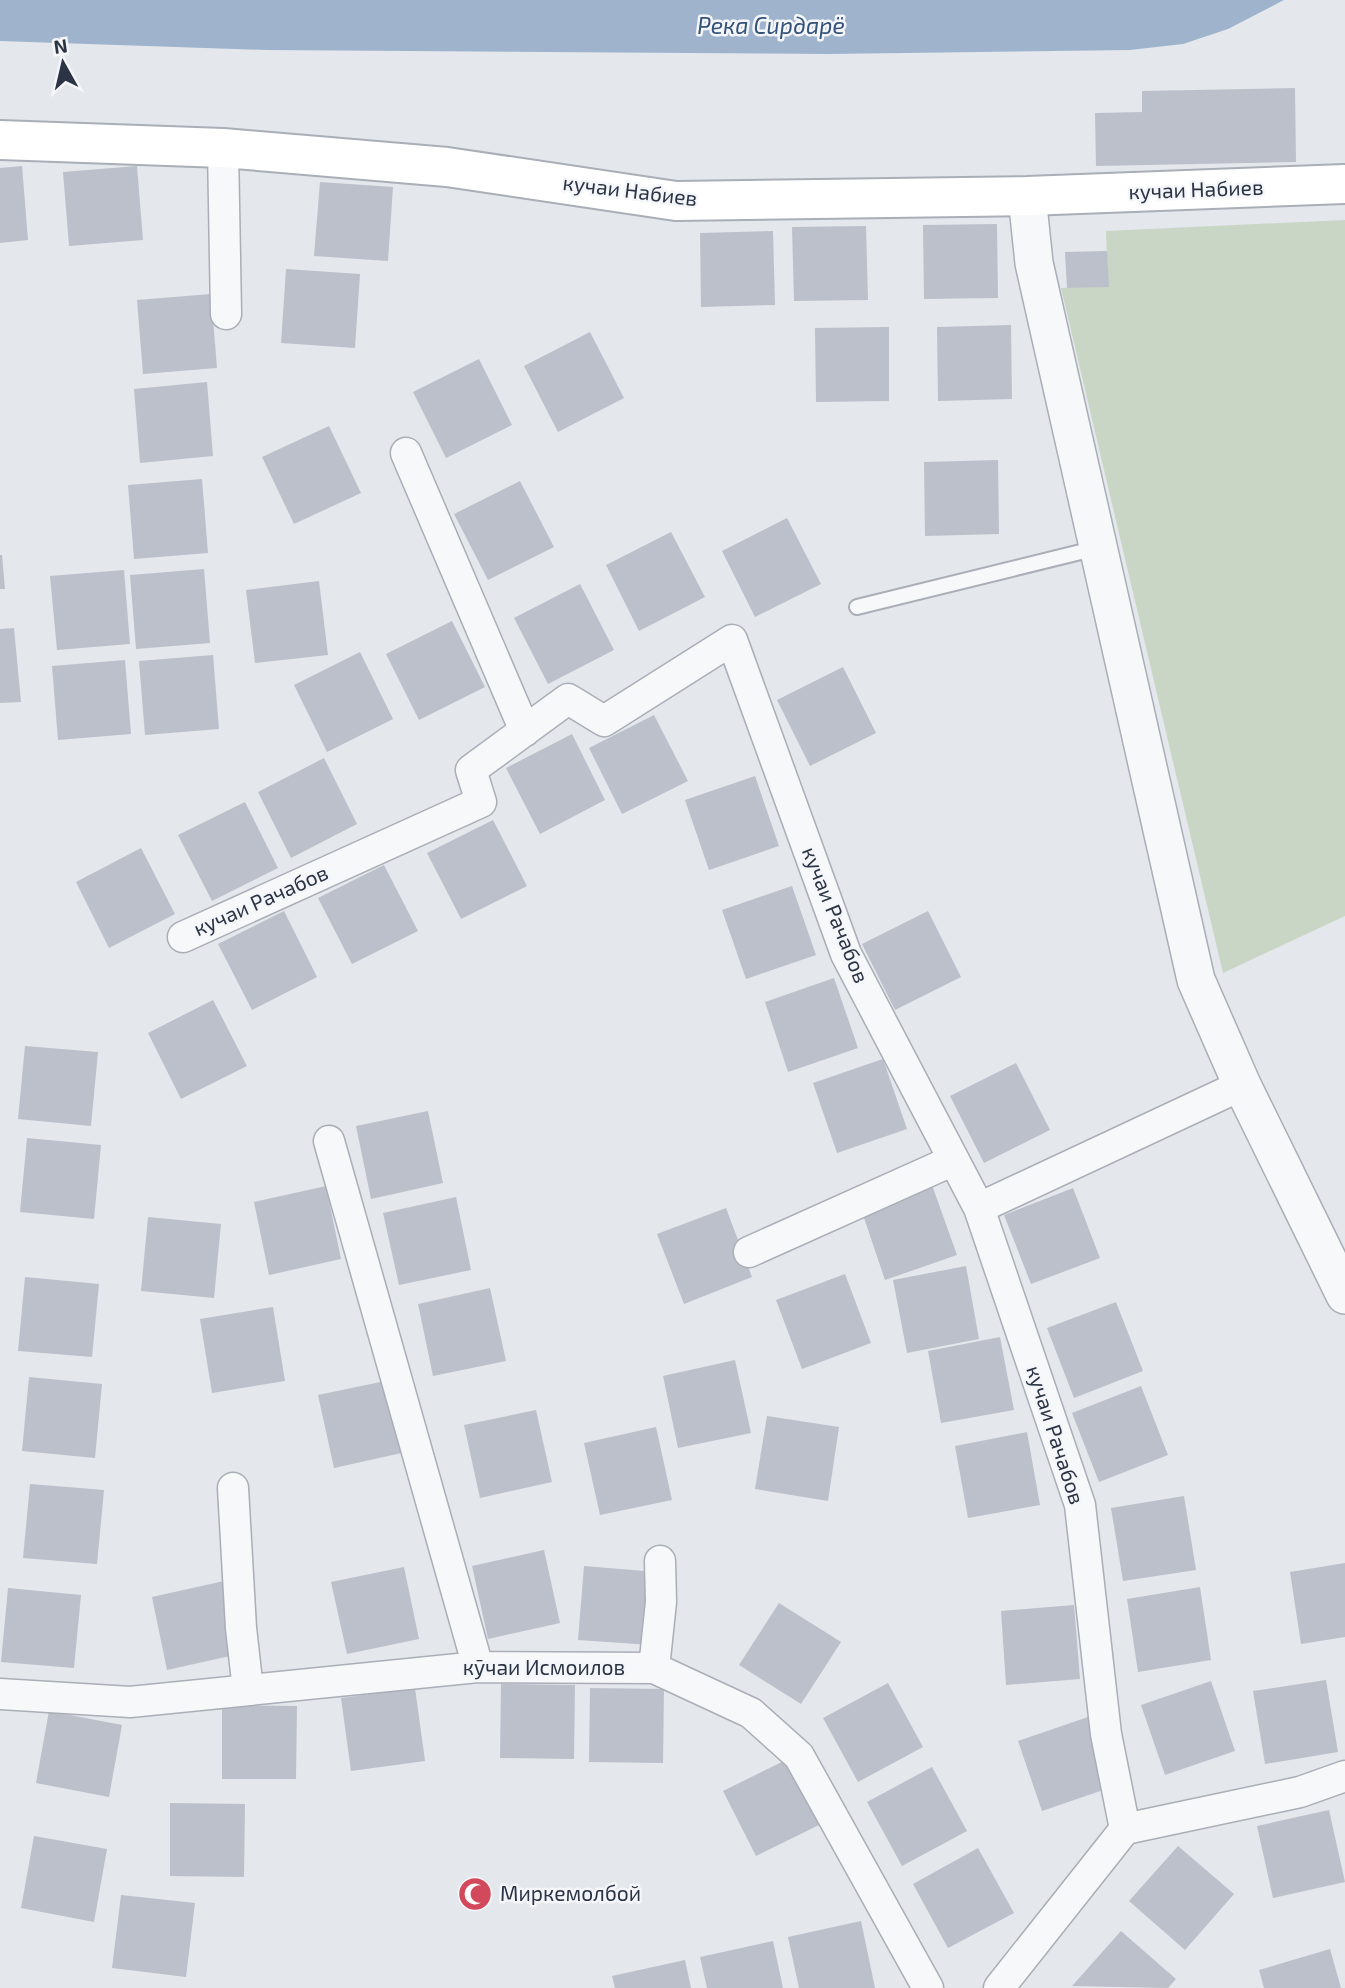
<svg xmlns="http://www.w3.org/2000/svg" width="1345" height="1988" viewBox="0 0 1345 1988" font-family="'Exo 2',sans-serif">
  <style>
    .green { fill: #c9d6c5 }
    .water { fill: #9fb4cc }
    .building { fill: #bbc0ca }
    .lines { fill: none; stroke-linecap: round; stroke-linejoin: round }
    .service-casing { stroke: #a9aeb7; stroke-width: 18 }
    .minor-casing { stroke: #a9aeb7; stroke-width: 33 }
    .tertiary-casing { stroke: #a9aeb7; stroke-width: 40 }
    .secondary-casing { stroke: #a9aeb7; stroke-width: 42 }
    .service { stroke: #f7f8fa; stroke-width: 14 }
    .minor { stroke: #f7f8fa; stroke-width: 30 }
    .tertiary { stroke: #f7f8fa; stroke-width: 37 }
    .secondary { stroke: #fff; stroke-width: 38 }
    .labels { text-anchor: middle; stroke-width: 5; stroke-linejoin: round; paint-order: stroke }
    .street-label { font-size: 21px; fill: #2b3445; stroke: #f4f6f9 }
    .poi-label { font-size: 21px; fill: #2b3445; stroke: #f4f6f9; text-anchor: start }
    .water-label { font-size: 23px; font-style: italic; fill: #34527a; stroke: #f4f6f9 }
  </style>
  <rect width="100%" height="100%" fill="#e4e7ec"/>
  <!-- green -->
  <path class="green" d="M1345,220V916L1223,973L1061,288L1108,286L1106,231Z"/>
  <!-- water -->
  <path class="water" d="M0,0H1284L1228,29L1183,44L1130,50L828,54L267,50L0,41Z"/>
  <!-- building -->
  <path class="building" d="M1295,88L1296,162L1096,166L1095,113L1142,112V91Z
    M22,166L28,240L0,243V168Z
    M137,166L143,240L69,246L63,172Z
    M320,182L393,187L388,261L314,256Z
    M997,224L998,298L924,299L923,225Z
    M866,226L868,300L794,301L792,227Z
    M773,231L775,305L701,307L700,233Z
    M1107,251L1109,287L1067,288L1065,252Z
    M286,269L360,274L355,348L281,343Z
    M211,294L217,368L143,374L137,300Z
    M1011,325L1012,399L938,401L937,327Z
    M889,327V401L816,402L815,328Z
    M590,332L624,398L558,432L524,366Z
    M479,359L512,425L446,458L413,392Z
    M207,382L213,456L140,463L134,389Z
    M329,426L361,493L294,524L262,457Z
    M998,460L999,534L925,536L924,462Z
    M202,479L208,553L134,559L128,485Z
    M520,481L554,547L488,580L454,514Z
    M787,518L821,584L755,617L722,551Z
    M671,532L705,597L639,631L606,565Z
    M0,555H2L5,589H0Z
    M204,569L210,643L136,649L130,575Z
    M124,570L130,644L57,650L50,576Z
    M319,581L328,655L255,663L246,590Z
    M580,584L614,650L548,684L514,618Z
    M452,621L485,687L419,720L386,654Z
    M14,628L21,702L0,703V629Z
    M360,652L393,719L327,752L294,685Z
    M213,655L219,729L145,735L139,661Z
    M125,660L131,734L58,740L52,666Z
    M843,667L876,733L810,766L777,700Z
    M654,715L688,781L622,814L589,748Z
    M572,734L605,800L540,834L506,768Z
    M324,758L357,824L291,858L258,792Z
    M755,776L779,846L709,870L685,800Z
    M245,802L278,868L212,901L178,835Z
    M493,820L527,886L461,919L427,853Z
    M141,848L175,914L109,948L76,882Z
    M384,865L418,931L352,964L318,898Z
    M792,886L816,955L746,979L722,910Z
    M284,911L317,977L252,1010L218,944Z
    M928,911L961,977L895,1010L862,944Z
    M834,978L858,1048L788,1072L765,1002Z
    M213,1000L247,1066L181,1099L148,1033Z
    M25,1046L98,1052L91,1126L18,1119Z
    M883,1059L907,1129L837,1153L813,1083Z
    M1016,1063L1050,1130L984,1163L950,1096Z
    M428,1111L443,1183L371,1199L356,1126Z
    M27,1138L101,1145L94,1219L20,1212Z
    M932,1185L957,1255L885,1280L861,1209Z
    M326,1186L341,1259L269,1275L254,1202Z
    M1073,1188L1100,1258L1031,1284L1004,1215Z
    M456,1197L471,1270L399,1285L383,1213Z
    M726,1208L752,1277L684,1304L657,1234Z
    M148,1217L221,1224L214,1298L141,1291Z
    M966,1266L979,1339L907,1353L893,1280Z
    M845,1274L871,1343L802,1369L776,1300Z
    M25,1277L99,1284L92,1357L18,1351Z
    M490,1288L506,1361L433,1376L418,1304Z
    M1116,1302L1143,1371L1074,1398L1047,1328Z
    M273,1307L285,1381L212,1393L200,1319Z
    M1000,1337L1014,1410L941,1423L928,1351Z
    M735,1360L751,1433L678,1448L663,1376Z
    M29,1377L102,1384L95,1458L22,1451Z
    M390,1380L406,1452L334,1468L318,1395Z
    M1141,1386L1168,1455L1099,1482L1072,1413Z
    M536,1410L552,1482L480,1498L464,1425Z
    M767,1416L839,1427L828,1501L755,1489Z
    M656,1427L672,1500L600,1515L584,1443Z
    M1027,1432L1040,1505L968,1518L955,1446Z
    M30,1484L104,1490L97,1564L23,1558Z
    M1184,1496L1196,1570L1123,1581L1111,1508Z
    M544,1550L560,1623L488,1639L472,1566Z
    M1345,1563V1637L1301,1644L1290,1572Z
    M584,1566L657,1572L651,1645L578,1640Z
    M404,1567L419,1639L347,1654L331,1582Z
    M224,1581L239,1654L167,1670L152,1597Z
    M1200,1587L1211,1660L1138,1672L1127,1599Z
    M8,1588L81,1595L74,1668L1,1662Z
    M779,1603L841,1642L801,1704L739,1665Z
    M1074,1605L1080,1679L1006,1685L1001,1611Z
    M1326,1680L1338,1752L1265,1764L1253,1691Z
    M1211,1681L1235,1751L1165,1775L1141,1705Z
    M888,1683L923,1747L858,1782L823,1718Z
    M501,1684L575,1685L574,1759L500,1758Z
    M415,1688L425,1761L351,1771L341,1698Z
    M590,1688L664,1689L663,1763L589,1762Z
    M222,1705L297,1706L296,1779H222Z
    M49,1711L122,1725L109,1797L36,1783Z
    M1088,1717L1112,1787L1042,1811L1018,1741Z
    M790,1758L823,1823L756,1856L723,1791Z
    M932,1767L967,1831L902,1866L867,1802Z
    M170,1803L245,1804L244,1877L170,1876Z
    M1329,1810L1345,1882L1273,1898L1257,1826Z
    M34,1836L107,1849L94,1922L21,1908Z
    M1178,1846L1234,1894L1185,1950L1129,1901Z
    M978,1848L1014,1913L948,1948L913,1884Z
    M121,1895L195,1903L186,1977L112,1968Z
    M861,1921L875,1988H799L788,1937Z
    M1121,1931L1176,1979L1168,1988L1072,1986Z
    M773,1941L783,1988H707L700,1957Z
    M1330,1949L1341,1988H1264L1259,1970Z
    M685,1960L691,1988H615L612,1976Z"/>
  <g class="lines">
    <!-- service casing -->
    <g class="service-casing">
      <path id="service" d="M857,607L1097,548"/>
    </g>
    <!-- minor casing -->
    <g class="minor-casing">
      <path id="minor" d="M223,148L226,314
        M406,453L525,731
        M183,937L481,802L471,770L568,699L604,721L732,640L846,954L979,1208L1080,1505L1106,1734L1125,1829
        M329,1141L478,1667
        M979,1208L1242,1085
        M749,1252L954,1160
        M233,1488L241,1628L248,1690
        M654,1668L661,1602L660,1561
        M0,1694L130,1702L478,1667L654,1668L751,1713L799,1756L928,1988
        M999,1988L1125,1829L1300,1792L1345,1776"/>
    </g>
    <!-- tertiary casing -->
    <g class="tertiary-casing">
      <path id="tertiary" d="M1027,196L1034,263L1196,980L1242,1085L1345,1295"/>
    </g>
    <!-- secondary casing -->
    <g class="secondary-casing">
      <path id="secondary" d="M0,140L223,148L447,167L676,201L1027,196L1345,184"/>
    </g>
    <!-- service -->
    <use href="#service" class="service"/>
    <!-- minor -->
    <use href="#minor" class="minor"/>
    <!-- tertiary -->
    <use href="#tertiary" class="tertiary"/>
    <!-- secondary -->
    <use href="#secondary" class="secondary"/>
  </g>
  <!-- icons -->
  <defs>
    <g id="mosque-disc" transform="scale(1.75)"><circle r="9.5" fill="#d1495b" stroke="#f4f6f9"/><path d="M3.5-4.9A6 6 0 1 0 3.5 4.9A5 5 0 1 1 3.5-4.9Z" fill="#fff"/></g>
  </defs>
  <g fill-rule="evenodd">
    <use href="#mosque-disc" x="475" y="1894"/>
  </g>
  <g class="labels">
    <!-- street labels -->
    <g class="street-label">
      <text transform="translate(1196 190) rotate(-2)" y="7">кучаи Набиев</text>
      <text transform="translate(630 191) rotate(7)" y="7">кучаи Набиев</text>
      <text transform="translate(261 901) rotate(-24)" y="7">кучаи Рачабов</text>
      <text transform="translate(835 915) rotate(68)" y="7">кучаи Рачабов</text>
      <text transform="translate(1055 1435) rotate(72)" y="7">кучаи Рачабов</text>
      <text x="544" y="1675">кӯчаи Исмоилов</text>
    </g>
    <!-- poi labels -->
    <g class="poi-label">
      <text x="500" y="1901">Миркемолбой</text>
    </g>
    <!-- water labels -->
    <g class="water-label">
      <text x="771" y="34">Река Сирдарё</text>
    </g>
  </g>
  <!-- north arrow -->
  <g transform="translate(63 63) rotate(352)" stroke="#f4f6f9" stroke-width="5" paint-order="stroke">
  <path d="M0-5L12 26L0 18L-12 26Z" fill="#2b3445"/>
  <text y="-10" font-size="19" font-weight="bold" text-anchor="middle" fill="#2b3445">N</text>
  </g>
</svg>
